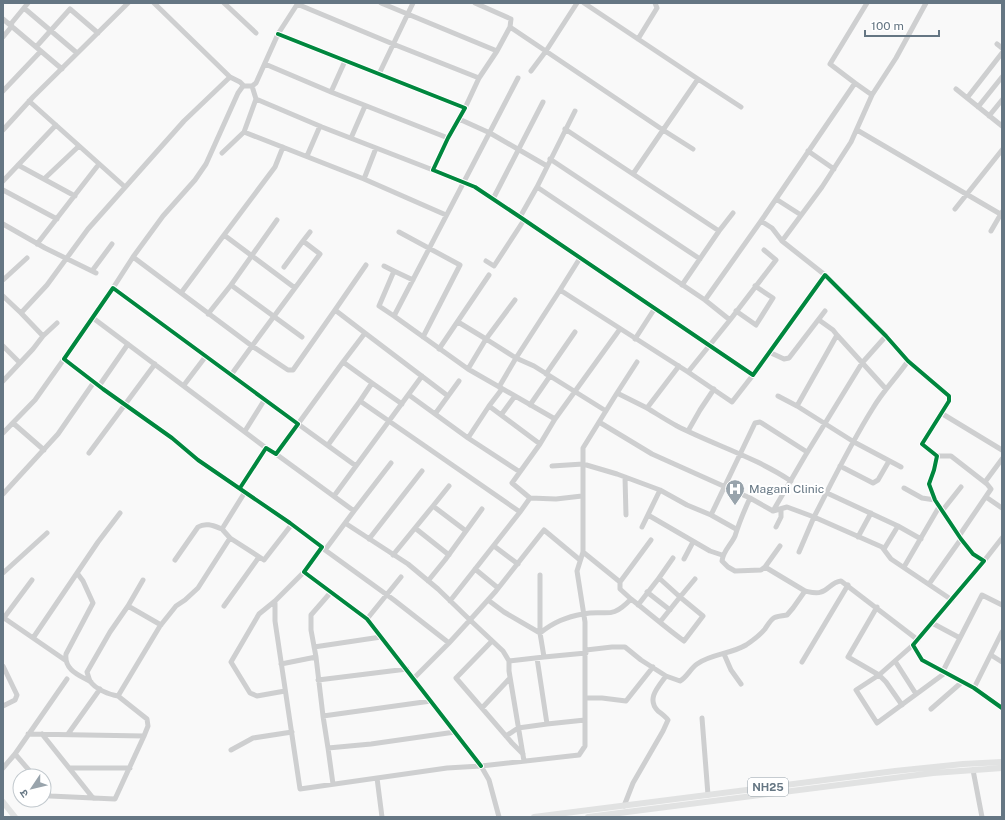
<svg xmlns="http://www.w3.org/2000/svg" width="1005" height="820" viewBox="0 0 1005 820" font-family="'Public Sans','Noto Sans Devanagari',sans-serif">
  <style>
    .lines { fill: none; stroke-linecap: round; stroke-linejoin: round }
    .minor { stroke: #cecfd0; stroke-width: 5 }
    .major { stroke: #e1e2e2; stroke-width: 6 }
    .cycleway-casing { stroke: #fff; stroke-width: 6 }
    .cycleway { stroke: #00873e; stroke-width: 4 }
    .labels { text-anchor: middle; stroke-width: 4; stroke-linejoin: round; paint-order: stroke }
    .shield { fill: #fff; stroke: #939fa8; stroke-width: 1 }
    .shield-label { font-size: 11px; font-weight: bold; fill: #657683 }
    .poi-label { font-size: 12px; fill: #657683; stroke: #fff; text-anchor: start }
  </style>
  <rect width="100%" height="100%" fill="#f9f9f9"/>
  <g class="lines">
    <!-- minor -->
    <path class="minor" d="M154,3L230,77L240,82L244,86
      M224,3L256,33
      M381,3L497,51L479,78L465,108
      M475,3L511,19L510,27L497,51
      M584,3L698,79
      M297,4L393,44L479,78
      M24,8L77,53
      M3,19L62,69
      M10,25L28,3
      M510,27L663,130L633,174
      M278,34L465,108L448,138L433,170L475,187L520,217L753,375L825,275L886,336L908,361L949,396V401L922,444L937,456L934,470L929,484L935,500L961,539L973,554L984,561L913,645L922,660L974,688L1002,708
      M3,37L12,26
      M638,39L657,8L655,3
      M997,44L1002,48
      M36,47L70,9L98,33
      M265,64L331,92L345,61
      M531,71L546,51L577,3
      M379,74L413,3
      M518,78L394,316L468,369L486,339L516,358L560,290L688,372L730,320L705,300L761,221L772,228L782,241L825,275
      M855,83L872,95
      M252,86L256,99
      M956,89L1002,126
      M3,91L41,51
      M331,92L448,138
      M967,98L1002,53
      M29,101L125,187
      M978,107L1002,77
      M989,116L1002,100
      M459,119L490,133L547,166
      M565,129L719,231L682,285
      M3,130L33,97L128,3
      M857,130L1002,215
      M244,132L364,179L376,148
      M351,138L365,106
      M693,149L663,130L698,79L741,107
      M808,151L834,169
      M222,153L244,132L256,99L322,127L433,170
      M307,156L320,126
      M550,159L700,259
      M18,165L75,196
      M44,179L79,146
      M364,179L446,215
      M3,181L56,125
      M537,187L575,111
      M3,190L57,219
      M493,199L543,102
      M776,199L801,215
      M955,209L1002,150
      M520,217L537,187L705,300
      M761,221L855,83L830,64L867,3
      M3,224L45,248L96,273
      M719,231L733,213
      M991,231L1002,212
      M399,232L460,265L423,337
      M303,241L310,232
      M782,241L822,187L851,142L872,95L896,58L926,3
      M37,244L99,164
      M133,257L252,346L295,288L224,235L275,167L283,147
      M486,261L494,266L524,220
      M384,266L394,271
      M284,267L303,241L320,254L295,288
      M92,271L112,244
      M3,280L27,258
      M231,285L277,220
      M113,288L133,257L163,216L195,180L206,164L238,93L243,86H252L256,83L278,34L298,3
      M560,290L580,258
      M181,293L224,235
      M3,296L21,313L47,285L88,229L184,121L230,77
      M335,310L366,265
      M736,311L756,325L773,298L755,286
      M21,313L43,336L57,323
      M208,314L231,285L302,337
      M394,316L379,306L394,271L413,280
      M93,318L266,448
      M730,320L776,260L764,250
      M819,320L833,330L837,335
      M458,322L486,339L515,300
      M365,333L448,396
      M635,339L655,308
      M3,346L20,363
      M439,349L489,275
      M769,352L784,359L789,358L825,311
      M468,369L555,419L620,329
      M688,372L732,402L753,375
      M546,374L575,332
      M231,375L252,346L288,370H293L335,310L365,333L343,362
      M3,381L33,349L43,336
      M372,383L402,404
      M184,385L206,356
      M99,386L128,344
      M499,387L516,358L534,366L606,411
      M502,389L489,406L540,444L555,419
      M886,389L837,335L797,406L854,442L901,467
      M617,393L637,362
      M409,395L468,438L489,406
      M778,396L797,406
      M360,401L372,383L343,362L298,424L356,466L422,376
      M530,405L550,376
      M647,408C657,414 666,420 677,426C714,445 755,457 791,481
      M941,413L1002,450
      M435,414L459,381
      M501,415L515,396
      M599,422L652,454L750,498L773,511L805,456L862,363L886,336
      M13,423L44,450
      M245,431L265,399
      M688,431L700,410L714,389
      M3,433L35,400L64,359
      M468,438L520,472
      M540,444L512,483L530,498L556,499L582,496
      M328,445L360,401L520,512L530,498
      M89,453L155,364
      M276,454L354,511L325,550L323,548
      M937,456H951L987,484L991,489L959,536
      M552,466L583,464L617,474L660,490L642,527
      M840,466L873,483L878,480L889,461
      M625,477L626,515
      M985,482L1002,459
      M449,486L433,506L466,531
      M240,488L266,448L276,454L298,424L113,288L64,359L103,389L172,438L198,460L290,523L322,547L304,572L367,619L481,766
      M904,488L922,498L935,500
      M660,490L687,505L711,515L755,423L760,422L807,452
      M827,493L898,526L921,539
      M3,494L58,434L94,382
      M334,496L356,466
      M986,497L1002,508
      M750,498C744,511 739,523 735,536C731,545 723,551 722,561L728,567L735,571L761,570L765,567
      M354,511L391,463
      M773,511L787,507L814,517C833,480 851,443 873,408C883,391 897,377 908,361
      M942,511L961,487
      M648,515L710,551L722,555
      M711,515L736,529
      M345,523L408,564L438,589L470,620L449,643
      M776,527L781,517V509
      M415,528L449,555
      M858,537L871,513
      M230,538L264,560L292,524
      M369,539L422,471
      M494,546L518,564
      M780,546L765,567L805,591
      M884,549L898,526
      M325,550L394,600L449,643L414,678
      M583,552L620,582L651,540
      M799,552L814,517L882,547L891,559L952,600
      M393,555L433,506
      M684,559L693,542
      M175,560L198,527C206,522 214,526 222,529
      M984,561L1002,538
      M904,567L939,507
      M475,569L498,588
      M304,572L275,601V621L300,789L447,768L481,766
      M3,573L47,533
      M77,573L83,581L93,603L66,654C64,670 79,675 91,682
      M540,575V633L544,657L586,653
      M659,578L673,558
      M428,581L445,560L482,509
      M929,584L961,539
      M647,592L670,610
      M631,599C649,613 666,628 684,641L703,616L680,597L660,622
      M488,600L504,612L540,633C554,622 566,617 583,614C607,609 610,621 631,599L620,589V582
      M275,601L259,614L231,662L250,693L257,696L285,691
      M450,601L520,512
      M638,605L659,578L680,597L695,579
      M128,606L143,580
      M224,606L259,557
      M877,607L848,657L879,675L856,690L877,723L945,673
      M4,618L65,660
      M3,619L32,580
      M367,619L401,577
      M932,623L960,638
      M161,625L128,606L110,632L87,672C88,675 89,679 90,681C95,689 110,695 118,696L160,626L176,606L185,600L198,588L230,538L222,529L245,492
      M33,638L98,542L120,513
      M492,641L456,678L512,743L523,754
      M314,647L381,637
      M586,650L612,647H625L641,660L666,676C658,687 646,699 658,711C662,714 665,716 668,720L663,731L633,783L624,806
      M724,654L731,670L741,684
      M991,655L1002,662
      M316,657L311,630V615L331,592
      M544,657L509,661L503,651L470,620L496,591L544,530L580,560
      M537,658L547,724L585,720
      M509,661V671L524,761
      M895,661L916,694
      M802,662L848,585
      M281,664L316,657L323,716
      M3,666L17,695L15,700L3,706
      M943,671L982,595L1002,605
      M666,676L680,681C687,677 690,669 697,664C711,654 731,654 746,645C752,641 760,635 765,629C773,617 772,617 787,615L793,608L805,591C810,592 816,594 821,592C829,590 831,582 841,581L918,640
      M318,680L407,669
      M974,688L1002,632
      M118,696L147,719L148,726L144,736
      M586,698H602L626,701L653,667
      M902,705L886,682L879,675L913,645
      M482,708L510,678
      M931,709L962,682
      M702,718L708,795
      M28,734L144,736L115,799L50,796L44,788
      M42,734L93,798
      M68,734L100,689
      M506,736L518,728L547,724
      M328,748L323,716L431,701
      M231,750L253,738L292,732
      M15,754L34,776
      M3,768L15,754L67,679
      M70,768H130
      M973,770L982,817
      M377,778L382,817
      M333,784L328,748L371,744L455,732
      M499,817L489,780L481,766L579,755L585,746V622L577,571L583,552V448L617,393L647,408L679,366"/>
    <!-- major -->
    <path class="major" d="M3,802L15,817
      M534,817L895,771L963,764L1002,762
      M588,817L933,773L1002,768"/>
    <!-- cycleway casing -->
    <g class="cycleway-casing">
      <path id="cycleway" d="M278,34L465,108L448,138L433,170L475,187L520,217L753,375L825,275L886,336L908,361L949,396V401L922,444L937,456L934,470L929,484L935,500L961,539L973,554L984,561L913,645L922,660L974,688L1002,708
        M240,488L266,448L276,454L298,424L113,288L64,359L103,389L172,438L198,460L290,523L322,547L304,572L367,619L481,766"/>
    </g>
    <!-- cycleway -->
    <use href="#cycleway" class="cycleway"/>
  </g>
  <!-- icons -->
  <defs>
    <g id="hospital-pin" transform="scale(1)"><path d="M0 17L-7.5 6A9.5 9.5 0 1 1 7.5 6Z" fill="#99a4ac" stroke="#fff"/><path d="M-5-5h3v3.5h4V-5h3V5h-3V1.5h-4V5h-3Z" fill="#fff"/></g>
  </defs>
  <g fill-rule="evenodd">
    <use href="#hospital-pin" x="735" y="489"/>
  </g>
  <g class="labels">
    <!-- shield labels -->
    <rect class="shield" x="748" y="778" width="40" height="18" rx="3"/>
    <g class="shield-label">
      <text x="768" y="791">NH25</text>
    </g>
    <!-- poi labels -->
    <g class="poi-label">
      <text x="749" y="493">Magani Clinic</text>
    </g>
  </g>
  <!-- border -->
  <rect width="1005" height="820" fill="none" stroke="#657683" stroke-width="8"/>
  <!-- north arrow -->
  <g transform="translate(32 788) rotate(235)"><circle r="19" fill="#ffffff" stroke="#c1c8cd"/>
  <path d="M0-3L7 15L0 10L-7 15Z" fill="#99a4ac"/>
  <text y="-6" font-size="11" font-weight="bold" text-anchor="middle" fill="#657683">उ</text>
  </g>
  <!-- scale -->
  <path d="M865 30v6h74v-6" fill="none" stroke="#657683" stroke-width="2"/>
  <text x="871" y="30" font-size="12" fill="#657683" stroke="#ffffff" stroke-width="3" paint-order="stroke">100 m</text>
</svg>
